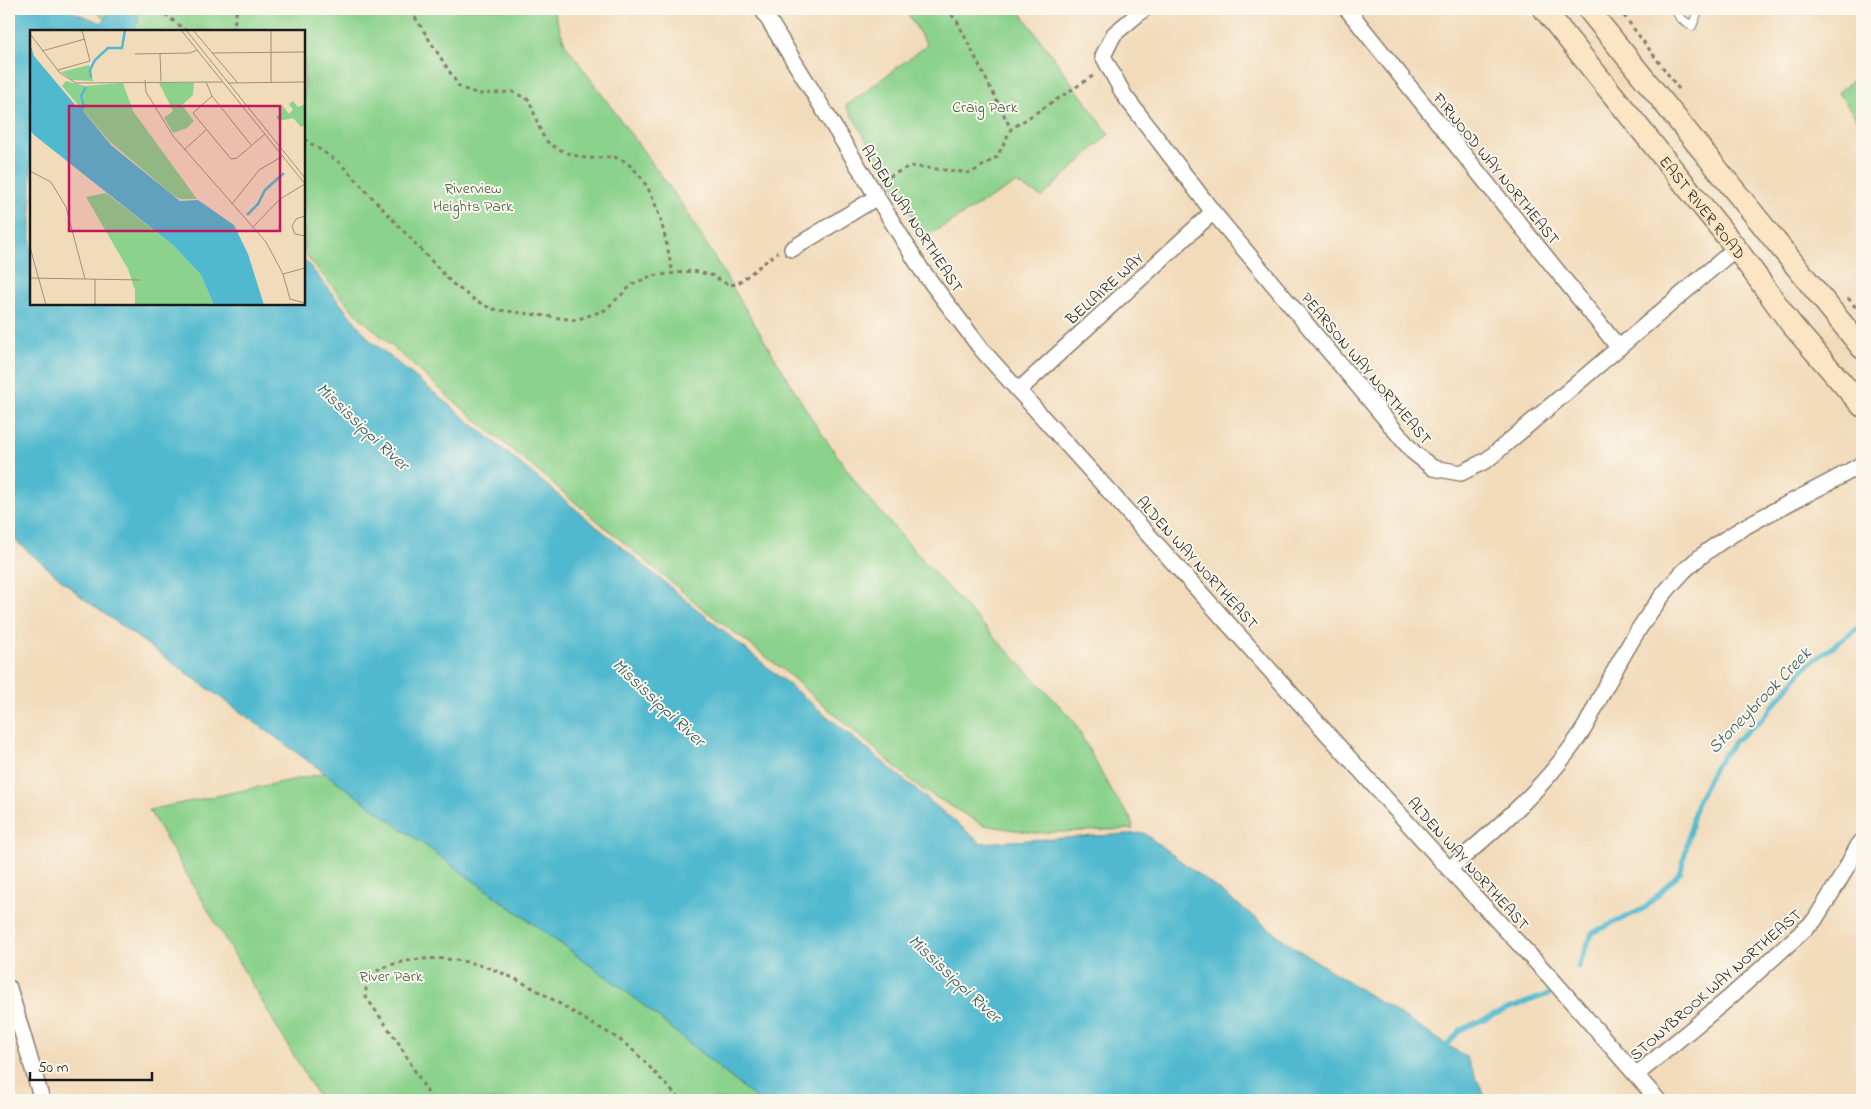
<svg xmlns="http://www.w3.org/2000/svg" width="1871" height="1109" viewBox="0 0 1871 1109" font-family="'Indie Flower',sans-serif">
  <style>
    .green { fill: #8bd28c; stroke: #547754 }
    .water { fill: #51b9cf; stroke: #366a76 }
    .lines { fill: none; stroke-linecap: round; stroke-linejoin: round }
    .stream { stroke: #51b9cf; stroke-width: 5 }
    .service-casing { stroke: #877c6c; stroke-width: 10 }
    .minor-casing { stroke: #877c6c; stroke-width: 18 }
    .secondary-casing { stroke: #877c6c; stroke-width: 24 }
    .path { stroke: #877c6c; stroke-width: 3; stroke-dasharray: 4 4; stroke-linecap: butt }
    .service { stroke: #fff; stroke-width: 8 }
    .minor { stroke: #fff; stroke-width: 15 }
    .secondary { stroke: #fce5c4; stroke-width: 21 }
    .labels { text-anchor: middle; stroke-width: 4; stroke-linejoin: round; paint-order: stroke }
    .park-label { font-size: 16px; fill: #435c43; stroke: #fbf7ec }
    .street-label { font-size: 16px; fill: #1c1c1c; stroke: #fbf7ec }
    .water-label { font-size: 18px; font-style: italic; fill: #315b64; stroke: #fbf7ec }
    .inset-river { fill: none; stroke: #51b9cf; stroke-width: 2.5 }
    .inset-road { fill: none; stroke: #9c8f7b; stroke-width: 1 }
    .view { fill: #c2185b; fill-opacity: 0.15; stroke: #c2185b; stroke-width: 2.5 }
    .inset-edge { fill: none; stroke: #1c1c1c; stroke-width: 2.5 }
  </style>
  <rect width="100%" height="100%" fill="#fbf7ec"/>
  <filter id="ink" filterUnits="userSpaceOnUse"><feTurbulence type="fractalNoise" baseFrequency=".02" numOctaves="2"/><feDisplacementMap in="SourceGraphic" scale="10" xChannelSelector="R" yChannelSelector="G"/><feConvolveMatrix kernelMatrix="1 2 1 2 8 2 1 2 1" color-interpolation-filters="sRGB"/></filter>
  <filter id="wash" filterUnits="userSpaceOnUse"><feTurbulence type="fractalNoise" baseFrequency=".0096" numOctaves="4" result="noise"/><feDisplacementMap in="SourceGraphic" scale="20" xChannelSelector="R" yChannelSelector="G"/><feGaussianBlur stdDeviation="1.12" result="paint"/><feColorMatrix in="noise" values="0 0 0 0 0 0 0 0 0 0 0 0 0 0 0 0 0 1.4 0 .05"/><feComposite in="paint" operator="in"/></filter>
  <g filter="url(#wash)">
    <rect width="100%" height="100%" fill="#f2dbbb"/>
    <!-- green -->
    <path class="green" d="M95,9H553L565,44L684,207L813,421L862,491L945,585L1073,720L1110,789L1131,819L1133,829L1035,833L983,825L920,788L781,668L702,608L450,398L354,312L304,253V31H115Z
      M905,9H1018L1109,134L1042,197L1016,183L925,237L846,106L927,45Z
      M1862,71V125L1838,93Z
      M325,773L626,991L758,1100H320L149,810Z"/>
    <!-- water -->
    <path class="water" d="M9,9H66L102,23L111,9H137L138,23L132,31H31V304H304V259L370,340L981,843L1144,833L1291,945L1466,1057L1487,1100H758L626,991L83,598L9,535Z"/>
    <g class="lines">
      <!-- stream -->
      <path class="stream" d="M1578,967L1592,933L1645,908L1681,871L1696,805L1714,768L1735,741L1762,719L1805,667L1862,625
        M1443,1050L1460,1030L1505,1010L1549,994"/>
    </g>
  </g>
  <g filter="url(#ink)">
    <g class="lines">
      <!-- service casing -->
      <g class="service-casing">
        <path id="service" d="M1675,9L1680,18L1692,26L1699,9"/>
      </g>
      <!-- minor casing -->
      <g class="minor-casing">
        <path id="minor" d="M762,9L921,269L982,350L1449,869L1550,977L1658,1100
          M1144,9L1114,34L1103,56L1124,95L1213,212L1413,452L1433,468L1461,473L1487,460L1736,248
          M1347,9L1619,348
          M792,249L877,197
          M1019,390L1213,212
          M1449,869C1499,827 1550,783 1585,727C1592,715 1597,702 1604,690C1627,647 1650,606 1684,571C1730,526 1806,498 1862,464
          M9,988L42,1100
          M1636,1075L1729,998L1814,921L1839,881L1858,846L1862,841"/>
      </g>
      <!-- secondary casing -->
      <g class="secondary-casing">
        <g id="secondary">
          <path id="s1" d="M1544,9L1736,248L1791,324L1862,406"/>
          <path d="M1588,9L1862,348"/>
        </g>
      </g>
      <!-- path -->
      <path class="path" d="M159,9L186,31
        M414,9L416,19L460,88L480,94L513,92L529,100C534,111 539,130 545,139C552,149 575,156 586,158C601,160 613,152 627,163C658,187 665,238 673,274
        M946,9L957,21L1011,129
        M1619,9L1679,89
        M233,31L237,9
        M304,139L340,163L453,284L476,301L492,309L576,320L605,310L633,284L651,276L693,271L711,275L729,285L737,284L778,252
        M882,180L910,166L971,173L997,157L1011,129L1096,74
        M1848,298L1862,315
        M432,1100L398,1042L366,997C364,978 376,968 394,964C465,945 521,979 579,1016C595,1026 613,1034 628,1046C647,1062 663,1083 681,1100"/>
      <!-- service -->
      <use href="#service" class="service"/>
      <!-- minor -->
      <use href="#minor" class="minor"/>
      <!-- secondary -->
      <use href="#secondary" class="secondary"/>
    </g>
  </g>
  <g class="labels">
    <!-- park labels -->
    <g class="park-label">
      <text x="985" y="112">Craig Park</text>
      <text x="473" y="193">Riverview<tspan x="473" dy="18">Heights Park</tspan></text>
      <text x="391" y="981">River Park</text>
    </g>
    <!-- street labels -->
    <g class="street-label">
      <text transform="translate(1497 168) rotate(51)" y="6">FIRWOOD WAY NORTHEAST</text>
      <text dy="6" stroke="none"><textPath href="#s1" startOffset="254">EAST RIVER ROAD</textPath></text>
      <text transform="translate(913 218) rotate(57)" y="6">ALDEN WAY NORTHEAST</text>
      <text transform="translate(1104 288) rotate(-42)" y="6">BELLAIRE WAY</text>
      <text transform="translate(1367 368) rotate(50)" y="6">PEARSON WAY NORTHEAST</text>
      <text transform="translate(1198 562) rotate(48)" y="6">ALDEN WAY NORTHEAST</text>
      <text transform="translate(1469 863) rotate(48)" y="6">ALDEN WAY NORTHEAST</text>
      <text transform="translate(1715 984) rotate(-41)" y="6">STONYBROOK WAY NORTHEAST</text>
    </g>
    <!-- water labels -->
    <g class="water-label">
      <text transform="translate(363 426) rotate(43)" y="6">Mississippi River</text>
      <text transform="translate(1759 700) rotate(-46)" y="6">Stoneybrook Creek</text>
      <text transform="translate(659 702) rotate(43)" y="6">Mississippi River</text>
      <text transform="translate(955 978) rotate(43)" y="6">Mississippi River</text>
    </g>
  </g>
  <!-- overview -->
  <g transform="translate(30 30)">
    <rect width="275" height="275" fill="#f2dbbb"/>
    <path d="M59,35L63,51L42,50L31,42ZM36,51L55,56L93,53L103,81L167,169H150L143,165L79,111L32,56ZM129,53H164L163,65L152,75L164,91L157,98L143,103L134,88L143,81ZM263,71L268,77L275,74V95L271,97L263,88L249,91L246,87L252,82L249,78L252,75L259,84L263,80L259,74ZM76,163L143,215L171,245L184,275H105V260L98,239L56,167Z" fill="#8bd28c"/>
    <path d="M0,13L4,26L47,77L55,76L53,81L81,115L150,171L168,170L204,195L218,224L234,275H184L171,245L143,215L4,105L0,100Z" fill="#51b9cf"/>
    <path class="inset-river" d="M61,48L60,40L65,30L78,18H92L95,0M54,76L51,66L56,57M217,185L228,174L235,160L254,143"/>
    <path class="inset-road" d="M151,0L275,154M156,0L275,148M163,0L207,52M241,0V53M0,4L30,43L46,53L192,52M12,21L55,9M182,23L275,22M105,24L160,23L167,20M130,24L131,51M28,40L60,31L52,0M115,50L116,62L143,106L236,212L253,244L260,269L275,273M176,52L182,66L221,115M198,53L275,52M182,66L163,83L201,129L207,128L235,104M154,120L176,100M0,141L21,152L36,177L55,249M202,174L229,140L253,126M275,186L266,189L262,196L265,204L275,206M223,197L250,169L275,154M0,217L16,275M253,244L275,238M0,248L111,250M65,249V275"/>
    <path class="view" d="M39,76H250V201H39Z"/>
    <rect width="275" height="275" class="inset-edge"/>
  </g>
  <!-- margin -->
  <rect width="1871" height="1109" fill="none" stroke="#fbf7ec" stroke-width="30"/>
  <!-- scale -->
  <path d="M30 1072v8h122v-8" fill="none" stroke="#1c1c1c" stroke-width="2.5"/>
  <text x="38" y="1072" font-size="15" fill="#1c1c1c" stroke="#fbf7ec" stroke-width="4" paint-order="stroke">50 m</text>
</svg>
